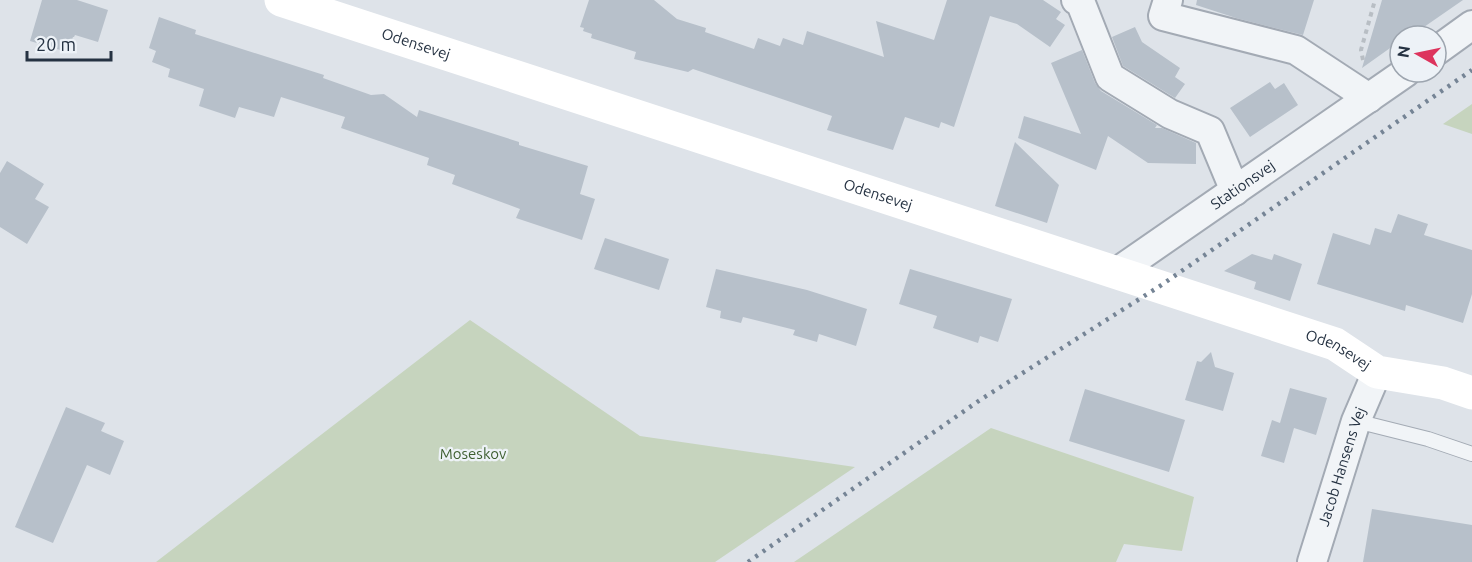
<svg xmlns="http://www.w3.org/2000/svg" width="1472" height="562" viewBox="0 0 1472 562" font-family="Ubuntu,sans-serif">
  <style>
    .green { fill: #c6d4be }
    .building { fill: #b7c0ca }
    .lines { fill: none; stroke-linecap: round; stroke-linejoin: round }
    .lane-casing { stroke: #a3aab4; stroke-width: 16 }
    .street-casing { stroke: #a3aab4; stroke-width: 32 }
    .path { stroke: #b8bec4; stroke-width: 4; stroke-dasharray: 4.5 4.5; stroke-linecap: butt }
    .lane { stroke: #f1f4f7; stroke-width: 14 }
    .street { stroke: #f1f4f7; stroke-width: 28 }
    .secondary { stroke: #fff; stroke-width: 33 }
    .rail { stroke: #758495; stroke-width: 4.5; stroke-dasharray: 3 6; stroke-linecap: butt }
    .labels { text-anchor: middle; stroke-width: 4.5; stroke-linejoin: round; paint-order: stroke }
    .street-label { font-size: 15px; fill: #253242; stroke: #edf2f7 }
    .park-label { font-size: 15px; fill: #3e5f31; stroke: #edf2f7 }
  </style>
  <rect width="100%" height="100%" fill="#dee3e9"/>
  <!-- green -->
  <path class="green" d="M1472,104V134L1443,124Z
    M470,320L640,436L855,467L715,562H156Z
    M991,428L1194,497L1182,551L1124,544L1116,562H794Z"/>
  <!-- building -->
  <path class="building" d="M42,0H77L108,10L98,42L75,35L74,37H73L67,52L30,41Z
    M589,0H654L677,19L706,28L705,32L754,49L758,38L780,46L783,38L803,45L807,31L884,57L876,21L934,40L947,0H1043L1061,12L1056,19L1065,25L1050,47L1017,24L990,16L954,127L941,122L939,128L905,117L893,150L827,130L832,116L693,69L688,72L634,59L636,52L591,38L592,34L583,31L584,28L580,27Z
    M1197,0H1314L1303,35L1236,18L1196,5Z
    M1382,0H1463L1411,36H1400V41L1362,68Z
    M159,17L196,30L195,34L324,75L323,78L371,95L384,94L417,117L419,110L519,142V145L588,166L580,194L595,199L582,240L516,218L520,209L452,184L455,175L427,165L429,158L341,128L345,117L281,97L274,117L239,107L235,118L199,106L204,89L168,77L170,69L152,62L156,51L149,48Z
    M1135,27L1142,42L1180,68L1175,77L1185,84L1175,98L1123,66L1112,37Z
    M1082,50L1095,83L1101,91L1157,125L1155,128H1162L1196,143V164L1148,163L1108,136L1096,170L1018,138L1024,116L1081,134L1051,63Z
    M1270,82L1275,89L1284,83L1298,105L1250,137L1230,108Z
    M1015,142L1059,185L1047,223L995,206Z
    M7,161L44,184L35,199L49,207L27,244L0,227V173Z
    M1398,214L1428,224L1424,235L1472,250V294L1463,323L1406,305L1405,311L1317,284L1333,233L1370,245L1375,228L1391,233Z
    M605,238L669,259L659,290L594,269Z
    M1252,254L1272,260L1274,254L1302,264L1290,301L1254,289L1256,282L1224,271Z
    M716,269L807,290L867,309L856,346L819,334L817,342L793,335L795,330L743,317L741,323L720,318L721,311L706,307Z
    M910,269L1012,299L998,342L980,336L978,343L933,328L937,316L899,304Z
    M1211,352L1215,367L1234,373L1223,411L1185,400L1197,361L1201,362Z
    M1290,388L1327,398L1316,435L1294,428L1284,463L1261,456L1272,420L1280,423Z
    M1085,389L1185,420L1169,472L1069,441Z
    M66,407L105,423L101,431L124,441L110,475L87,465L53,543L15,527Z
    M1372,509L1472,525V562H1363Z"/>
  <g class="lines">
    <!-- lane casing -->
    <g class="lane-casing">
      <path id="lane" d="M1356,421L1428,439L1472,454"/>
    </g>
    <!-- street casing -->
    <g class="street-casing">
      <g id="street">
        <path d="M1076,0L1080,1L1110,77L1170,114L1210,131L1235,191"/>
        <path d="M1168,0L1163,16L1296,50L1369,98"/>
        <path d="M1436,51L1472,25"/>
        <path id="s1" d="M1117,272L1406,72"/>
        <path id="s2" d="M1312,562L1356,421L1377,372"/>
      </g>
    </g>
    <!-- path -->
    <path class="path" d="M1363,60L1361,50L1375,0"/>
    <!-- lane -->
    <use href="#lane" class="lane"/>
    <!-- street -->
    <use href="#street" class="street"/>
    <!-- secondary -->
    <path class="secondary" id="s3" d="M281,0L1335,344L1377,372L1443,383L1472,393"/>
    <!-- rail -->
    <path class="rail" d="M748,562L980,400L1160,286L1472,70"/>
  </g>
  <g class="labels">
    <!-- street labels -->
    <g class="street-label">
      <text dy="5" stroke="none"><textPath href="#s3" startOffset="142">Odensevej</textPath></text>
      <text dy="5" stroke="none"><textPath href="#s1" startOffset="153">Stationsvej</textPath></text>
      <text dy="5" stroke="none"><textPath href="#s3" startOffset="628">Odensevej</textPath></text>
      <text dy="5" stroke="none"><textPath href="#s3" startOffset="1114">Odensevej</textPath></text>
      <text dy="5" stroke="none"><textPath href="#s2" startOffset="100">Jacob Hansens Vej</textPath></text>
    </g>
    <!-- park labels -->
    <g class="park-label">
      <text x="473" y="459">Moseskov</text>
    </g>
  </g>
  <!-- north arrow -->
  <g transform="translate(1418 54) rotate(279)"><circle r="28" fill="#edf2f7" stroke="#9da5af" stroke-width="1.5"/>
  <path d="M0-4.5L10 22L0 15L-10 22Z" fill="#dd345d"/>
  <text y="-9" font-size="16" font-weight="bold" text-anchor="middle" fill="#253242">N</text>
  </g>
  <!-- scale -->
  <path d="M27 51v9h84v-9" fill="none" stroke="#253242" stroke-width="3"/>
  <text x="36" y="51" font-size="18" fill="#253242" stroke="#edf2f7" stroke-width="4.5" paint-order="stroke">20 m</text>
</svg>
